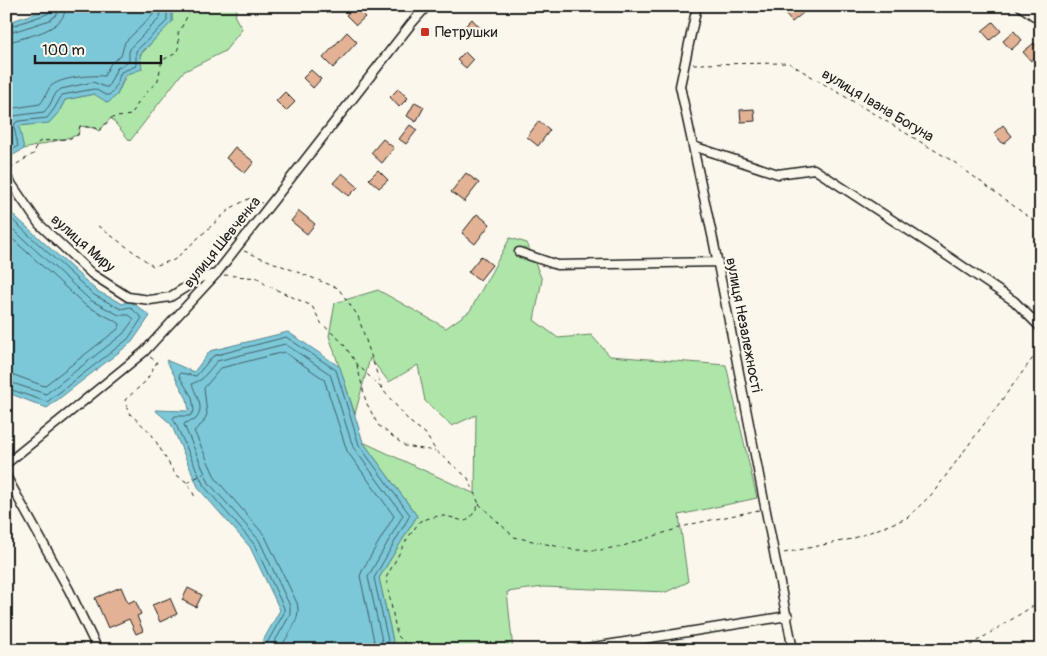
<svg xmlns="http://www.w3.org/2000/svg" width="1047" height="656" viewBox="0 0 1047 656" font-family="Pangolin,sans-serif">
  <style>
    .green { fill: #aee6aa; stroke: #658163 }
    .water { fill: #7bc8d9; stroke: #55838d }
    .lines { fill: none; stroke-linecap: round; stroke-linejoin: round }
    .shore { stroke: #426168; stroke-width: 1 }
    .building { fill: #e3b295; stroke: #1c1c1c }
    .minor-casing { stroke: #1c1c1c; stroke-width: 11 }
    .tertiary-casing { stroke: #1c1c1c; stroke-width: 12 }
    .path { stroke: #1c1c1c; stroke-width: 1; stroke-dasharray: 4 4; stroke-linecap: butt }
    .minor { stroke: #fbf7ec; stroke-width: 8 }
    .tertiary { stroke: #fbf7ec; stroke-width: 9 }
    .poi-dot { fill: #c8321e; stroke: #fbf7ec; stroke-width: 2 }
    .labels { text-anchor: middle; stroke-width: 4.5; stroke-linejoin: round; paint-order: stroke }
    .poi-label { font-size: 15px; fill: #1c1c1c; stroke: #fbf7ec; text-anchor: start }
    .street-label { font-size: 15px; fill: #1c1c1c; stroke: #fbf7ec }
  </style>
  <rect width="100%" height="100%" fill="#fbf7ec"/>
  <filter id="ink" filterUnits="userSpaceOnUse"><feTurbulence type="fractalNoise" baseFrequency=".02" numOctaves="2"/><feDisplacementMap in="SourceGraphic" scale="10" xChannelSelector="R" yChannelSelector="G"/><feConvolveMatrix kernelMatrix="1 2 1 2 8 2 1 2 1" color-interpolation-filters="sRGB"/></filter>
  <g filter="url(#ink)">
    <!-- green -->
    <path class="green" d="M172,6H237L235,17L242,29L225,51L183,72L130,141L111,118L99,131L94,128L80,126L78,135L24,149L18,126L49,122L59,112L65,100L94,94L117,95C131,62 147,47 172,22Z
      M510,238L527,243L542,280L534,320L558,338L591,335L610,356L726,365L757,498L679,515L688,582L666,592L543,587L507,592L513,650H395L379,578L417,516L363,442L475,494L476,415L452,426L425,401L418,365L389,382L370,358L355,414L329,336L335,303L378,290L446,328L470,311Z"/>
    <!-- water -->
    <path class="water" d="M49,6H172V22L140,54L142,69L125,75L117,95L108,103L94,94L65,100L59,112L49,123L19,126L24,149L6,159V23L45,10Z
      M6,208L97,291L123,304L129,300L150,316L132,342L47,408L6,392Z
      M288,332L340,367L363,442L417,516L379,578L395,650H258L280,610L250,547L199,489L171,424L155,410L189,411L187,399L166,360L194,372L210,351Z"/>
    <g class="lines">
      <!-- shore -->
      <path class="shore" d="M6,28L47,14L52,10V6
        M6,34L50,20L57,14L58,6
        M6,42L13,41C32,35 65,30 66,6
        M6,112L15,108L40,104C45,99 46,93 50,87C60,77 91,75 104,76L111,63L121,56L125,42L153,15L154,6
        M6,146L11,143L8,124L13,116L44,112L49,106L56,93L61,89L93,82L105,87H108L117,68L129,61V52L131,47L160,18L161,6
        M6,154L18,146L14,127L15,123L19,121L47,118L54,109L62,95L94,89C98,90 102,94 106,95C114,97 118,78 121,72L136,66V51L167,21V6
        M6,214L94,295L121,309L130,307L142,318L128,339L47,402L6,388
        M6,223L90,300L119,315H129L134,319L123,334L46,394L6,381
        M6,233L85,305L119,323L120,325L118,329L44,386L14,375L6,374
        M263,650L284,613V608L254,544L204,486L173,418L175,416H190L194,411L192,397L179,376L180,373L196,376L213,356L286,337L336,370L359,445L410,515L374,578L390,650
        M270,650L290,615V606L259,540L209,483L184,425L185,423L195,420C206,408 196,396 192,384L202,379L217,361L285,344L330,374L353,447L403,515L368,577L384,650
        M279,650C287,636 302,619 297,603L265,536L216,479L194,431L203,423L207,414L204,388L221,368L284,352L324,379L347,451L394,516L363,569L360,576L376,650"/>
    </g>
    <!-- building -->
    <path class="building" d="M792,6H797L803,13L792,22L784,13Z
      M355,7L365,17L356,25L346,15Z
      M472,19L481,29L473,37L463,28Z
      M993,22L1001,31L990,40L982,31Z
      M1014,31L1022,40L1011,50L1003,41Z
      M347,32L357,42L333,68L323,58Z
      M1034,43L1041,52L1031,61L1023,52Z
      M465,52L473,60L466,68L457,60Z
      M311,70L321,79L313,88L303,78Z
      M398,89L408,98L399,107L390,97Z
      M285,92L295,102L286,111L276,101Z
      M415,102L424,107L416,122L407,116Z
      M754,109L755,121L741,122L740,110Z
      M539,121L550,130L538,146L527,137Z
      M410,125L417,130L406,144L399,139Z
      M1003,125L1012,136L1003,144L994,133Z
      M383,139L394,148L382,163L371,153Z
      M235,147L254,162L245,173L226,158Z
      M378,170L388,180L379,188L369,179Z
      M342,173L358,187L349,196L333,183Z
      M466,173L479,183L464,202L451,192Z
      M299,211L315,224L307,234L291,221Z
      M477,214L490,224L475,244L462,233Z
      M481,256L492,265L480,280L468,272Z
      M121,587L128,603L135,600L141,614L137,616L143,631L136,634L129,619L108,628L95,598Z
      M188,588L202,595L196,607L182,600Z
      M170,598L177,614L160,622L152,605Z"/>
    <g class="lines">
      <!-- minor casing -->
      <g class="minor-casing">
        <path id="minor" d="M697,6L680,86L714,244L793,650
          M693,146L778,174L814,169L937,249L1014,301L1041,328
          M6,176L39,224L92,274L128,297L150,300L170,297L202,277L216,274
          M519,252L557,265L718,262
          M6,464L144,352L216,274L411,24L427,6
          M6,476L69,590L98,650
          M575,650L788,616"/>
      </g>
      <!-- tertiary casing -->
      <g class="tertiary-casing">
        <path id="tertiary" d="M1021,6L1041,20"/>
      </g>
      <!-- path -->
      <path class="path" d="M693,64L789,63L954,162L1041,226
        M10,168L35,153L36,144L41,141L68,139L78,135L80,126L95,128L99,131L111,118L131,115L140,100L158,80L162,60C179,53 180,51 178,33C184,24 187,15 193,6
        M98,226L153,266L174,260L231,208L250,198L262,203
        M244,251L338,288L358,316L382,389L410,422L425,433L436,451L468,478L479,504C464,530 467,519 444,516C437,515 427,519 420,521L407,539L386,578L397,635L412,650
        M224,275L258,278L266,285L312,306L321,323L342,342L357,364L381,388
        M150,357L157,362L146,381L125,400L129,413L151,433L175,474L188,483L195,497
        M357,365L366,402L378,425L405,446L435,451
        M188,482L203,474
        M479,504L514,537L574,550H600L623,546L692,524L759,510
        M784,553L852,539L907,518L933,493L1041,347
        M963,650L1033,606L1041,596"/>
      <!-- minor -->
      <use href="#minor" class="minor"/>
      <!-- tertiary -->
      <use href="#tertiary" class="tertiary"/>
    </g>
  </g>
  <!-- markers -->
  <rect class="poi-dot" x="420" y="27" width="10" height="10" rx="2.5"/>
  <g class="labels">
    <!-- poi labels -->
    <g class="poi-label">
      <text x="435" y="37">Петрушки</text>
    </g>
    <!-- street labels -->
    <g class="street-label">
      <text transform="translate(878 105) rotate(31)" y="5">вулиця Івана Богуна</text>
      <text transform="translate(222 242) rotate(-51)" y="5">вулиця Шевченка</text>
      <text transform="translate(83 243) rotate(41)" y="5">вулиця Миру</text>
      <text transform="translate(744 325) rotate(79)" y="5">вулиця Незалежності</text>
    </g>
  </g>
  <!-- margin -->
  <rect width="1047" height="656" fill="none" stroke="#fbf7ec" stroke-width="25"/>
  <rect x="12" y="12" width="1022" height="631" fill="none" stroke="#1c1c1c" stroke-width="2" filter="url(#ink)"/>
  <!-- scale -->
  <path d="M35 55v8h126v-8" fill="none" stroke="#1c1c1c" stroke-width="2.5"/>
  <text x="42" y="55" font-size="15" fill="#1c1c1c" stroke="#fbf7ec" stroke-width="4" paint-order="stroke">100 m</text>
</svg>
